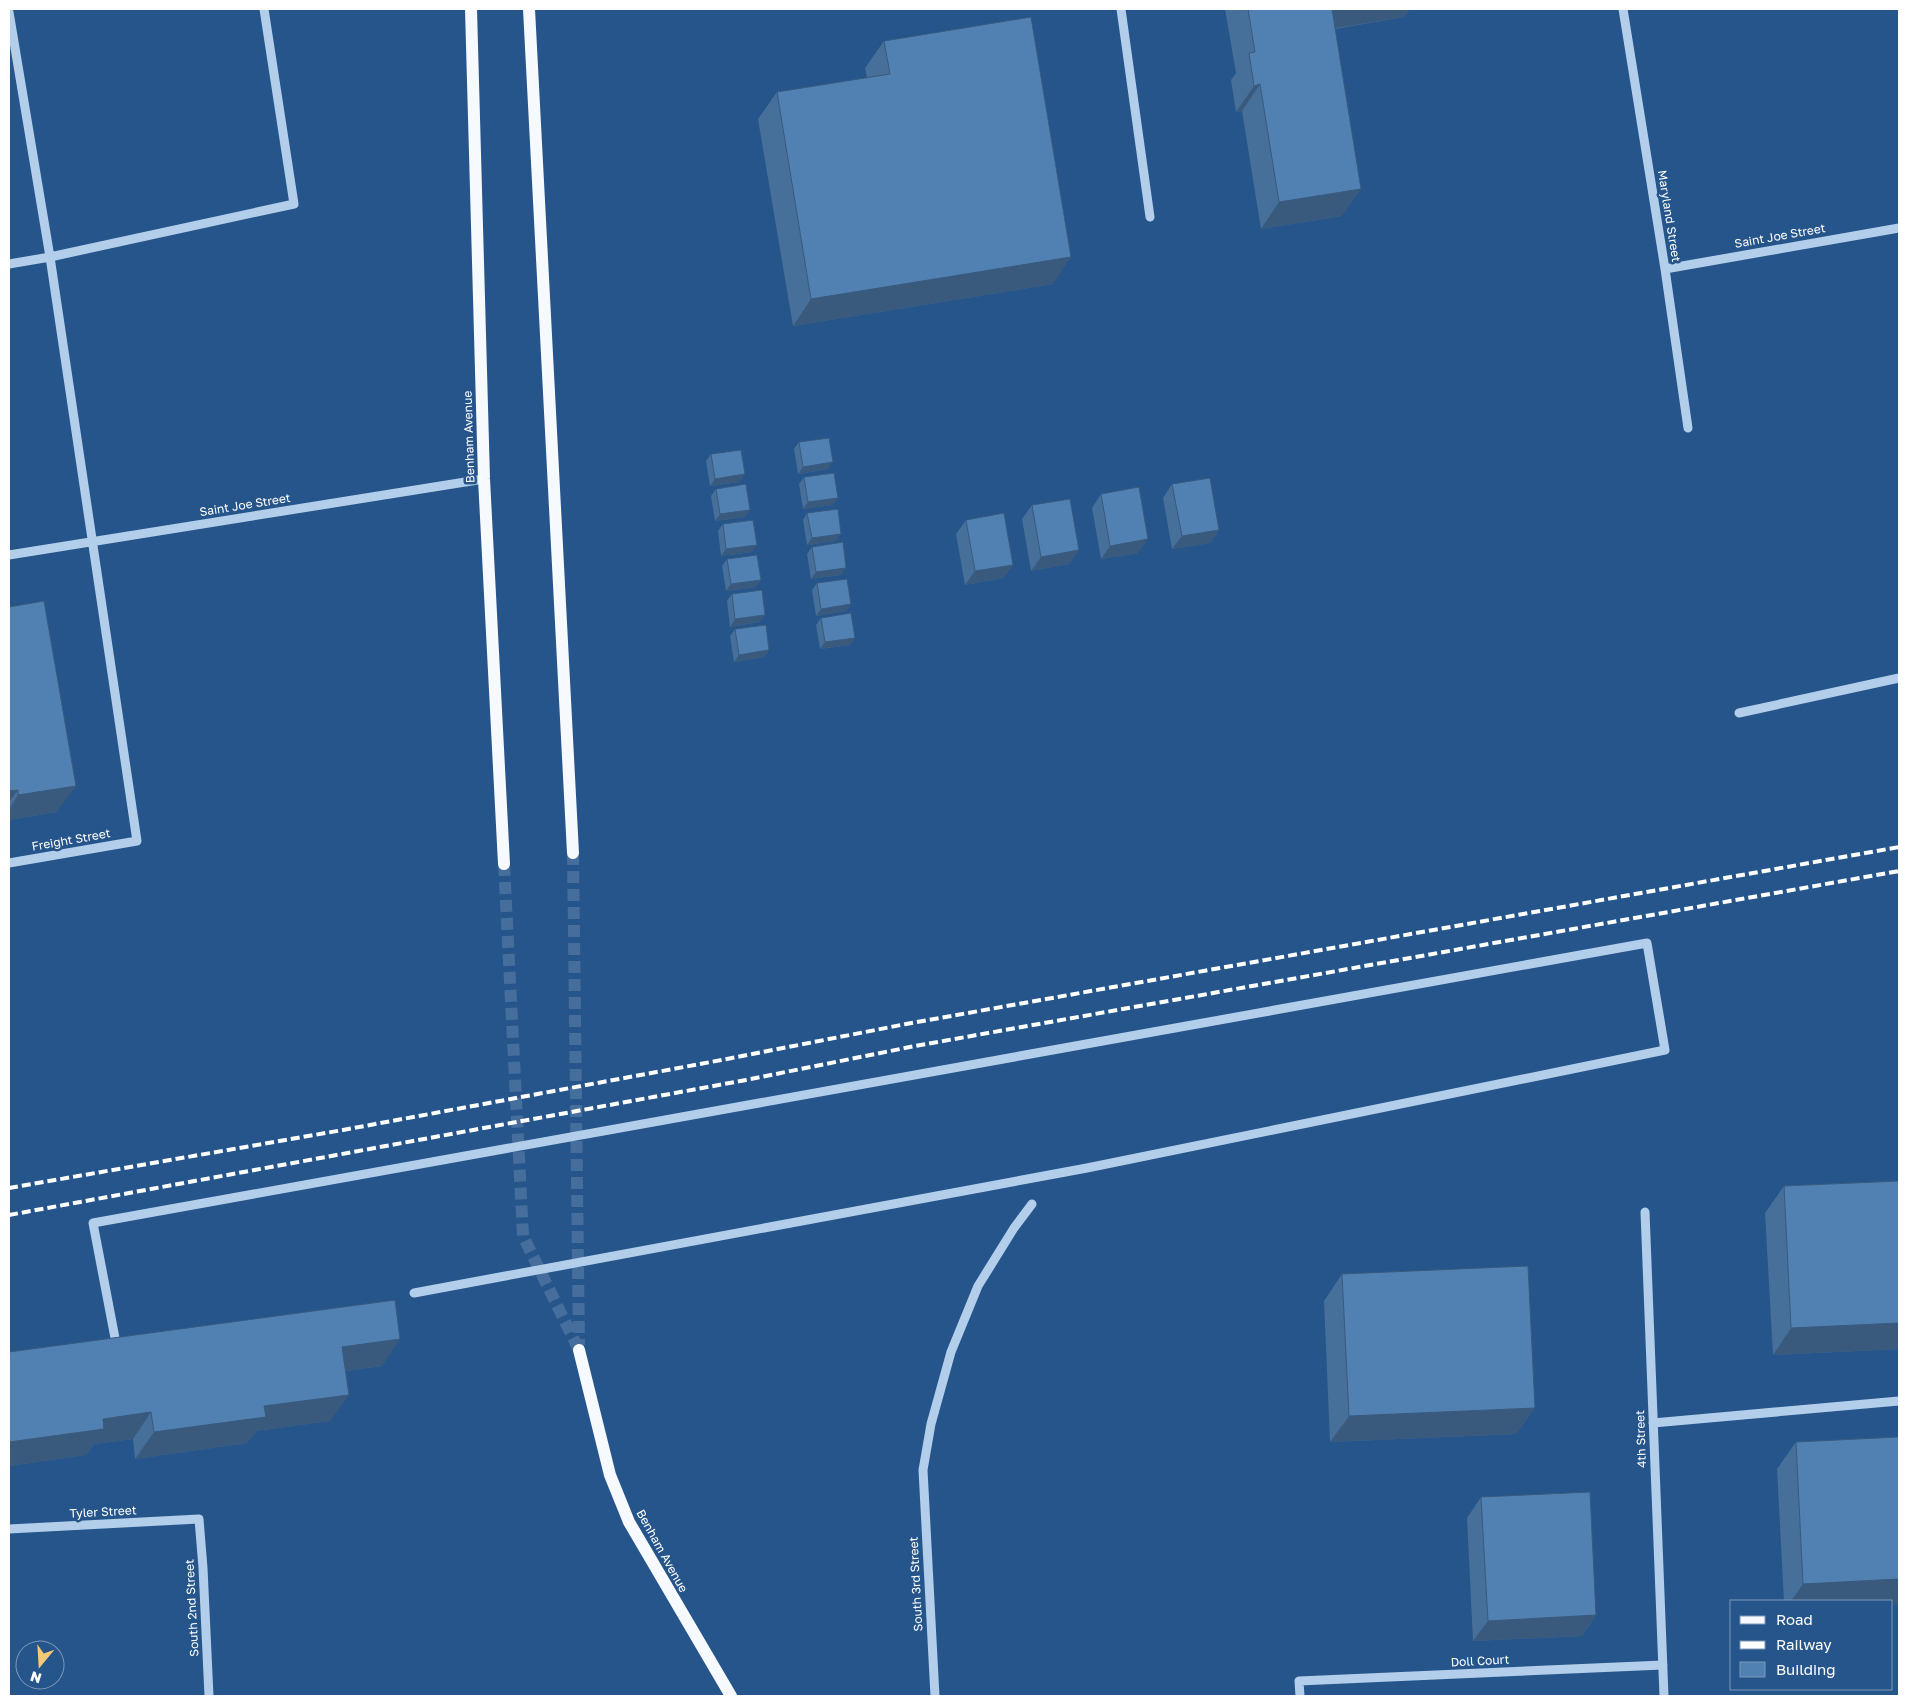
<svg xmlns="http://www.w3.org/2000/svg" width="1908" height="1705" viewBox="0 0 1908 1705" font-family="'Golos Text',sans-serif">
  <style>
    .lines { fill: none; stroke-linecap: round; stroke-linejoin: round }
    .major-tunnel { stroke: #466e9c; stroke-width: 12; stroke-dasharray: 12 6; stroke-linecap: butt }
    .minor { stroke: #b2ceea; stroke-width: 9 }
    .major { stroke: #f6f9fe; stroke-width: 12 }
    .rail { stroke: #fff; stroke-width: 4; stroke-dasharray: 9 4; stroke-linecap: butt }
    .wall { fill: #466f9a }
    .shaded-wall { fill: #395a7d }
    .building { fill: #5181b3; stroke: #395a7d }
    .labels { text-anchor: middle; stroke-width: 5; stroke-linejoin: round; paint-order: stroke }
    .street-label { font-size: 12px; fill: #fff; stroke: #25558a }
  </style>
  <rect width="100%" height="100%" fill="#25558a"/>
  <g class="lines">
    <!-- major-tunnel -->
    <path class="major-tunnel" d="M573,853L579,1345
      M504,864L523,1236L579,1350"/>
    <!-- minor -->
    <path class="minor" d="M1121,9L1150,217
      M1623,9L1665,269L1688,428
      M9,12L50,257L137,841L9,863
      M9,264L50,257L294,204L264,9
      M1665,269L1899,228
      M9,555L484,479
      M1739,713L1899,678
      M1645,1212L1664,1696
      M115,1338L93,1223L1647,943L1665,1050L1087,1168L414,1293
      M1653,1423L1899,1401
      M9,1529L199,1519L203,1568L209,1696
      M935,1696L923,1470L931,1424L951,1352L978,1286L1014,1228L1032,1204
      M1300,1696L1299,1681L1663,1665"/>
    <!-- major -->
    <path class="major" d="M471,9L484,479L504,864
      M529,9L573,853
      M579,1350L610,1475L629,1522L731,1696"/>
    <!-- rail -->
    <path class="rail" d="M9,1188L343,1130L727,1059L906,1024L1899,847
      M9,1215L746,1080L915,1046L1899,871"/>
  </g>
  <!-- wall -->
  <path class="wall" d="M1225,9H1410L1404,17L1335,29L1342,216L1261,229L1242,111L1236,112L1231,80L1236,73Z
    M884,41L1053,284L793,326L758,119L777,92L867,78L865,68Z
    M799,442L828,469L798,474L794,449Z
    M711,454L740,482L710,486L706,461Z
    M804,477L833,505L803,509L799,484Z
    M1172,484L1219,530L1210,543L1172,549L1163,498Z
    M716,489L750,510L745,517L715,521L711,496Z
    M1101,494L1138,553L1101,559L1092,508Z
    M1032,505L1079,550L1069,564L1031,571L1022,519Z
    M807,513L836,541L807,545L803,520Z
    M966,520L1013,565L1003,578L965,585L956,534Z
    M723,524L752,552L721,556L718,531Z
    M812,547L841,575L811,579L807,554Z
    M727,559L756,587L726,591L722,566Z
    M817,583L851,604L846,611L816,616L812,590Z
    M732,594L760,622L730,627L727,601Z
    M9,607L57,812L9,820Z
    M821,618L855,638L850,645L820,649L816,625Z
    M735,629L769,650L764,657L734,662L730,636Z
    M1899,1181V1349L1773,1355L1765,1213L1784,1186Z
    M1342,1274L1535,1408L1516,1434L1330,1442L1324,1301Z
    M9,1352L382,1366L345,1371L330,1421L256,1431L247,1443L135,1459L133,1439L94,1444L86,1455L9,1466Z
    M1796,1442L1899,1605H1892V1601H1784L1777,1469Z
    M1481,1497L1596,1615L1582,1636L1473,1641L1467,1518Z"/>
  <!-- shaded-wall -->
  <path class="shaded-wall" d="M1329,9H1410L1404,17L1312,32Z
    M1260,84L1242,111L1236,112L1254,86Z
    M1361,189L1342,216L1261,229L1279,202Z
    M1071,257L1053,284L793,326L811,299Z
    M833,462L828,469L798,474L803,467Z
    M745,474L740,482L710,486L715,479Z
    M838,498L833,505L803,509L808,502Z
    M750,510L745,517L715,521L720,514Z
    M1219,530L1210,543L1172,549L1182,536Z
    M841,534L836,541L807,545L812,538Z
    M1148,539L1138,553L1101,559L1110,546Z
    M757,545L752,552L721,556L726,549Z
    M1079,550L1069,564L1031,571L1041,557Z
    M1013,565L1003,578L965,585L975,571Z
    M846,568L841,575L811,579L816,572Z
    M761,580L756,587L726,591L731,584Z
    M851,604L846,611L816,616L821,609Z
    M765,615L760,622L730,627L735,619Z
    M855,638L850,645L820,649L825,642Z
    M769,650L764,657L734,662L739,655Z
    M76,786L57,812L9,820V809L18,795Z
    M18,790L9,802V791Z
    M1899,1323V1349L1773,1355L1791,1328Z
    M400,1339L382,1366L323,1374L342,1347Z
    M349,1395L330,1421L256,1431L247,1443L135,1459L154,1432L264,1406Z
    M1535,1408L1516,1434L1330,1442L1349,1416Z
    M151,1412L133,1439L94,1444L86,1455L9,1466V1442L103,1419Z
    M1899,1579V1605H1892V1601H1791L1803,1584Z
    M1596,1615L1582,1636L1473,1641L1488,1621Z"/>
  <!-- building -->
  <path class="building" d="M1248,9H1332L1361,189L1279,202L1260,84L1254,86L1249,53L1255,52Z
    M1031,17L1071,257L811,299L777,92L890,74L884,41Z
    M829,438L833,462L803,467L799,442Z
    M741,450L745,474L715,479L711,454Z
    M834,473L838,498L808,502L804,477Z
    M1210,478L1219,530L1182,536L1172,484Z
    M746,484L750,510L720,514L716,489Z
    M1139,487L1148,539L1110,546L1101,494Z
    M1070,499L1079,550L1041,557L1032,505Z
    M838,509L841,534L812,538L807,513Z
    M1004,513L1013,565L975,571L966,520Z
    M753,520L757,545L726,549L723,524Z
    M843,542L846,568L816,572L812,547Z
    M757,555L761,580L731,584L727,559Z
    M847,579L851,604L821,609L817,583Z
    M762,590L765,615L735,619L732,594Z
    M44,601L76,786L18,795V790L9,791V607Z
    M851,613L855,638L825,642L821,618Z
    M766,625L769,650L739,655L735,629Z
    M1899,1181V1323L1791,1328L1784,1186Z
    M1528,1266L1535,1408L1349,1416L1342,1274Z
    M395,1300L400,1339L342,1347L349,1395L264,1406L266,1417L154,1432L151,1412L103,1419L104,1429L9,1442V1352Z
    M1899,1437V1579L1803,1584L1796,1442Z
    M1590,1492L1596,1615L1488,1621L1481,1497Z"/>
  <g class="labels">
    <!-- street labels -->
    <g class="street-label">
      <text transform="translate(1669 216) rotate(81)" y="4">Maryland Street</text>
      <text transform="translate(1780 236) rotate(-10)" y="4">Saint Joe Street</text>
      <text transform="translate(469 437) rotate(-92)" y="4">Benham Avenue</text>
      <text transform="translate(245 505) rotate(-9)" y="4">Saint Joe Street</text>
      <text transform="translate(71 840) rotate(-10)" y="4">Freight Street</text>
      <text transform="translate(1641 1439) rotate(-92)" y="4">4th Street</text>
      <text transform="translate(103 1512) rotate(-3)" y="4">Tyler Street</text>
      <text transform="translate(662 1551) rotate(61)" y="4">Benham Avenue</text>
      <text transform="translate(916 1584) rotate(-93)" y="4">South 3rd Street</text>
      <text transform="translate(192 1608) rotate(-93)" y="4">South 2nd Street</text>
      <text transform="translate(1480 1661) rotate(-3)" y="4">Doll Court</text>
    </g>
  </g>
  <!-- border -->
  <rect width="1908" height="1705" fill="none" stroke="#ffffff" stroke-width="20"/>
  <!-- legend -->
  <rect x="1730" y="1600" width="162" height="90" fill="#25558a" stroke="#7c99b9"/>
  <rect x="1740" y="1616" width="25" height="8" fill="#f6f9fe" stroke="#7c99b9"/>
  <text x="1776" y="1625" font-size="15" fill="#ffffff">Road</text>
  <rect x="1740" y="1641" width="25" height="8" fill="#ffffff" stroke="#7c99b9"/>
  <text x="1776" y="1650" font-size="15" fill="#ffffff">Railway</text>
  <rect x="1740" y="1662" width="25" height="15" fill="#5181b3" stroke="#7c99b9"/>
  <text x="1776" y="1675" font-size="15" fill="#ffffff">Building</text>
  <!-- north arrow -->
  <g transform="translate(40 1665) rotate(198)"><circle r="24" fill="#25558a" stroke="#7c99b9"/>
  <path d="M0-4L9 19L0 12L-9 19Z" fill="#f4ca76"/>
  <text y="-8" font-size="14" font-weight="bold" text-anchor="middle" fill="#ffffff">N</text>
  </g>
</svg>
